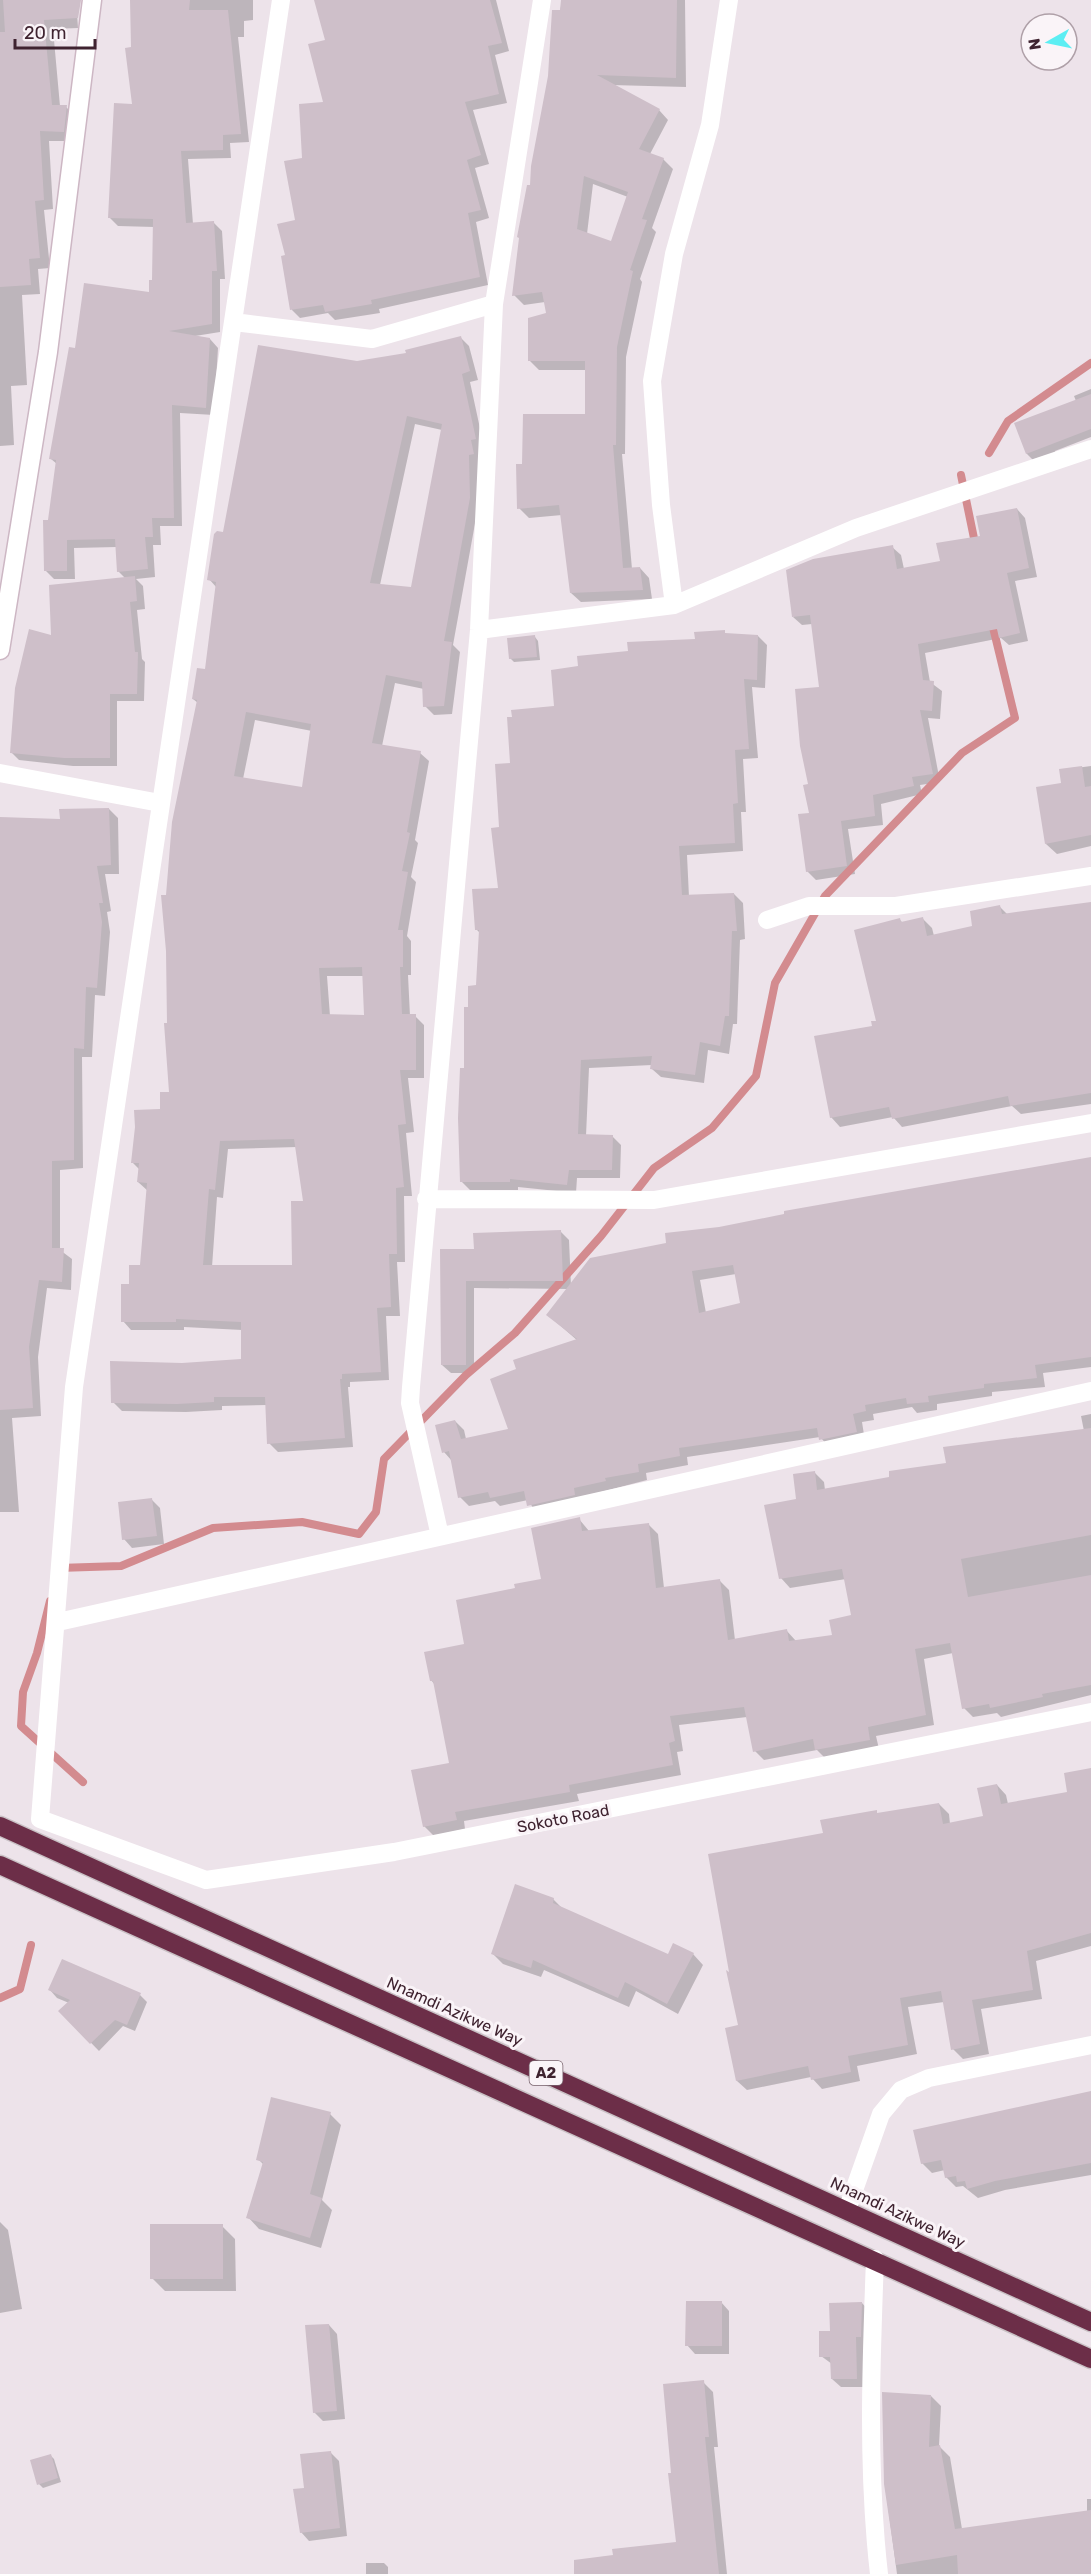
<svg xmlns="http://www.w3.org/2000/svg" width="1091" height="2574" viewBox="0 0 1091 2574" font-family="Rubik,sans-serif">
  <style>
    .shadow { fill: #0003; fill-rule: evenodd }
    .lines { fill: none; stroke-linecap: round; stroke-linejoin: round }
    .stream { stroke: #d38b8f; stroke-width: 8 }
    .building { fill: #cebfc9; fill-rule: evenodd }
    .secondary-casing { stroke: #cdb7c4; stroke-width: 21 }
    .highway-casing { stroke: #c9c1c5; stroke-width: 21 }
    .street { stroke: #fff; stroke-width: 18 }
    .secondary { stroke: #fff; stroke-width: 18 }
    .highway { stroke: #6c2e48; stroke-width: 18 }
    .labels { text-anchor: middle; stroke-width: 6; stroke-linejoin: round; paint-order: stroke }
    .shield { fill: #faf4f8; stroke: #77626c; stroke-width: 1.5 }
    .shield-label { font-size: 15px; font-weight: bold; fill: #3f2330 }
    .street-label { font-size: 16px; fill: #3f2330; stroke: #faf4f8 }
  </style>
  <rect width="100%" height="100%" fill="#ede3ea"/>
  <!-- shadow -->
  <path class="shadow" d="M0,0H76L78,28L53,29L60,106L66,107L76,117L74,141H49L53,209L44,210L50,268L38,269L40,294L22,295L27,385L11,386L14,445L0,446Z
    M131,0H253V20L244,21V37H238L249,142L230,143L231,158L188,159L193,224L213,222L222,231L225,279H220V332L195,336L210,339L218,348L214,415L180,413L182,526H160L161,545H153L155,577L136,579L143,586L145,609L137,610L142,659L145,662L144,701H117V766H73L19,760L11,752L52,637L126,579L118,571L117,547L74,548L75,579H54L46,571L57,464L51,459L76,350L150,294L153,282L154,227L118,226L109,217L133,105Z
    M315,0H496L509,51L495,55L507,103L473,110L489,164L475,168L489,218L476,222L488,285L379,309L380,313L335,320L328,313L300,318L292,310L287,256L297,221L304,159L325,104L326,41Z
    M562,0H685L686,87L611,85L659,110L668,120L650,154L663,159L673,169L652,228L656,232L640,279L642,282L626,357L625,454H622L632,569L640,568L649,578L652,599L581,602L571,593L562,515L529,518L519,508L524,466L586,416V370H539L529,360L548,314L545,302L524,305L514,295ZM593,184L628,197L612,243L587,234Z
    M460,337L469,346L478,380L470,382L484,447L482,463L478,464V507L453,645L460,652L452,714L434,715L425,706L424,689L395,683L382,746L420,753L429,761L415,840L418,843L411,877L416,882L407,936L411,941V975H408L410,1016H415L424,1025V1078H408L414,1132L406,1133L412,1196H404L405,1262H397L400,1316H386L389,1380L350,1382V1387H348L353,1447L278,1452L269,1443L267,1405L222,1406V1410L186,1412L122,1411L113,1402L182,1364L243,1360L242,1330L184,1327V1330H131L123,1321L130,1286L142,1266L148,1191L138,1182L139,1169L132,1162L170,1093L168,896L198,703L193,699L206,671L217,588L209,579L224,534L357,363L408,354ZM415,424L442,430L412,589L380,585ZM255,720L312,731L303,788L243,779ZM327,976H364L366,1017L330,1016ZM297,1147L305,1202L294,1267H212L217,1197L223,1198L228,1149Z
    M1091,389V437L1055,451L1056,455L1036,463L1027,454L1016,424L1076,401L1074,396Z
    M1017,509L1025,518L1037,577L1015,581L1028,641L1009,645L1001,638L925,653L930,682L942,691L940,719L928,718L940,782L920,785L922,794L881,804L883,825L848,829L855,874L816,880L807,871L810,785L821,688L812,624L802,625L793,617L892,547L901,555L904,569L941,562L982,537Z
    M724,632L727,635L758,636L767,645L765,688L752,687L758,758L743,759L746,812H741L743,851L687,855L689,897L734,894L743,903L745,939L740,940L737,1024H733L729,1054L708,1050L704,1083L661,1077L652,1069V1065L589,1068L586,1136H612L621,1145L620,1178H577L576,1193L518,1187V1190H470L461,1181L469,1008L477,987L480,933L476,929L500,889L501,828L512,764L556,708L580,668L629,652L696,640Z
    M535,637L538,641L540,660L514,662L510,658Z
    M1091,766V846L1057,854L1046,844L1063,785L1061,770Z
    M109,809L118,818L119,874H105L111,911L107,912L110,932L105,996L95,995L92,1057H82L83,1168L60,1170V1250L72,1259L71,1290L47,1288L38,1357L41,1416L12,1418L19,1512H0V818L61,820Z
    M1091,904V1104L1021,1114L1012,1106L902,1127L893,1117L840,1127L831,1117L878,1022L900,920L903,923L923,919L932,928L934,936L974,927L1000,907L1008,915Z
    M1091,1159V1367L1043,1373L1045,1387L992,1392V1396L937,1404V1410L917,1413L912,1407L873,1414L874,1420L862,1422L865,1441L830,1448L820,1437L687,1457L688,1465L646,1473L647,1480L582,1497L537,1514L528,1500L500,1506L495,1501L469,1506L460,1497L452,1461L444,1452L455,1421L464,1430L466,1439L510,1430L518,1370L578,1341L548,1315L568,1289L474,1288V1373H451L442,1365L441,1250H475L561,1232L569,1240L571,1286L668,1244L719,1228ZM736,1274L742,1304L706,1313L700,1280Z
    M1091,1414V1695L1001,1717L997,1713L973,1717L964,1708L953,1653L924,1659L934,1725L876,1736L879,1749L826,1759L817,1750L764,1760L755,1751L747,1717L679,1725L683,1751L677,1752L681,1775L577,1794L579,1801L464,1821L465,1829L434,1836L424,1826L450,1764L435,1685L431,1680L517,1589L543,1581L579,1519L589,1531L648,1524L658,1534L664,1588L720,1581L729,1590L735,1640L786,1630L796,1641L834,1636L853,1617L846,1579L790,1588L781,1578L797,1500L815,1473L824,1482L825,1490L891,1478L1084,1431L1081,1416Z
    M152,1500L160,1508L164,1544L132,1548L124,1539Z
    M1091,1768V1946L1036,1961L1042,1999L981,2009L989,2054L963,2059L953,2049L944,2002L908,2007L917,2054L857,2066L860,2081L822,2089L811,2077L747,2090L737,2081L740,2027L731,1974L825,1834L876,1812L878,1814L939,1804L949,1814L950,1824L985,1818L997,1785L1006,1795L1008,1804L1069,1793Z
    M553,1899L564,1910L668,1956L693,1954L703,1965L678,2014L636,1991L629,2007L544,1970L541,1977L503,1964L493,1954Z
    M50,1990L140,1995L147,2002L135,2031L123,2026L99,2051L60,2011L69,2003L57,1998Z
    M1091,2092V2175L1005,2190L978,2198L963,2186L956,2187L946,2177L945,2170L932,2173L922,2163Z
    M330,2114L341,2125L322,2200L332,2210L321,2248L259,2229L248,2217L264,2165L258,2159Z
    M0,2222L8,2230L22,2309L0,2313Z
    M222,2226L235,2239L236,2291H165L152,2278Z
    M721,2302L729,2311V2354H695L687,2345Z
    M862,2303L870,2312L865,2387H841L832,2379V2364L821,2356L831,2332Z
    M329,2325L337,2334L345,2419L323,2421L314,2412Z
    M703,2382L713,2392L718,2447H714L727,2574H604L678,2543L673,2474Z
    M931,2396L941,2406L939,2446L950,2457L962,2529L1087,2512V2499H1091V2574H897L885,2484Z
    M331,2453L339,2461L347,2536L309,2541L301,2532L305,2489Z
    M50,2455L54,2459L61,2482L43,2488L39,2484Z
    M366,2563H384L388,2567V2574H366Z"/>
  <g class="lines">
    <!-- stream -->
    <path class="stream" d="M989,453L1008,421L1091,363
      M961,475L976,548
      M58,1568L121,1566L213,1528L302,1522L359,1534L376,1512L384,1459L466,1375L515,1333L601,1236L654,1168L712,1128L756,1076L775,983L825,896L962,753L1015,718L991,619
      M50,1601L37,1653L23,1692L21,1726L83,1782
      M0,1998L20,1989L31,1945"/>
  </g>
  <!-- building -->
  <path class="building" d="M3,0H81L78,18L44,20L52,105H67L64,132L40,131L44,200L35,201L40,258L29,259L31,285L0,287V32H5Z
    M130,0H190L189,10H228L241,134L223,135V150L181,151L186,223L214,221L217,271H212V324L169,331L210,338L206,408L172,405L174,518H152L153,537H145L148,569L117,572L115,539L67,540V571H44L43,520H48L56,460L49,459L69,347L75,348L84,283L149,292V280H152L153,219L108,218L114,103L132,104L125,48L131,47Z
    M314,0H490L502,43L488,46L499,94L465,102L481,155L467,160L481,210L468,213L480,277L371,300L372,304L325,312L323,305L290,310L281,256L285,255L277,224L295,220L284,161L302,158L299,104L323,102L308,44L325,40Z
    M561,0H677L676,78L597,75L660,109L639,149L664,158L642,219L647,220L630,270L633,271L617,347L616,445H613L623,568L640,567L643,590L570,593L559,505L517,509L516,464H522L523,414H585V361H528V318L546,313L542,292L512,296L519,238L517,237L527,185H530L531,166L548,76L552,10H560ZM584,176L628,192L611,241L577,229Z
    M461,336L470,371L462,374L476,439L471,440L474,454L469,455L470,498L444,641L452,642L444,706L423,707L422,682L386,675L372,743L421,751L407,832L410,833L402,871L408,872L398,930H403V967H400L402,1014H416V1070H400L406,1124L398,1125L404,1187L396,1188L397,1254H389L391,1307L377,1308L381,1372L342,1374V1379H340L345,1438L267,1444L265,1397H214V1402L177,1404L111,1403L110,1361L182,1363L241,1359V1322L176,1319V1322H121V1284H129V1265H140L147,1183L137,1182L139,1163H131L135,1127L134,1110L160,1109V1092H169L164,1023H167L166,951L161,895H166L172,822L197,700L192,699L197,668L205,669L216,582L207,580L214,534L217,531L223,532L258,345L357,361L406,353L405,350ZM407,416L442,424L411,587L370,583ZM246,712L311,724L302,787L234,776ZM362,967L364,1015L322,1014L319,968ZM294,1139L303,1201H291L292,1265H203L209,1189L215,1190L220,1141Z
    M1091,394V429L1026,454L1014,423Z
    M1017,508L1029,568L1007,573L1020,633L999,638L997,629L918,644L923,680L934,681L932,711L920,710L933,774L912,777L914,786L873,795L875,816L841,821L847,866L806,872L798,814L809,813L803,785L808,784L800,746L795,689L819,687L810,615L792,617L786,570L813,559L893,545L897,569L940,561L936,543L980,536L976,516Z
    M135,576L137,601L130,602L135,652H138L137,694H110V758H64L10,753L15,688L29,629L51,635L49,585Z
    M725,630V633L758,635L757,680L744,679L749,749L735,750L738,803L733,804L735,843L679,846L682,895L734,893L737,931H732L729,1016H725L720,1046L700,1042L695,1075L650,1069L652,1056L581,1060L578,1134L613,1135L612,1170H569L567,1185L510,1179V1182H460L458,1118L460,1068H464V1007H468V986L476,985L479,930H475L472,889L498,888L491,828L499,827L495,764L510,763L507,717H512L511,710L554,706L551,670L578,666L577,656L628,651L627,642L695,639L694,632Z
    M535,635L537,657L509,659L507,638Z
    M1082,766L1085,787L1091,786V835L1045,844L1036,787L1061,783L1059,769Z
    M109,808L111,865L97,866L103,903H99L102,922L97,988L86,987L84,1049L74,1048V1160L52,1161V1248H64L62,1282L39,1280L29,1347L33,1408L0,1410V817L60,819L59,809Z
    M1091,902V1093L1010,1106L1008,1096L892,1119L889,1107L830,1118L814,1036L872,1026L871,1021H876L854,930L900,918L901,922L923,917L927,936L972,926L970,911L1000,905L1002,914Z
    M1091,1157V1357L1035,1365L1037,1378L984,1384V1388L928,1396L929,1402L907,1404L906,1398L865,1405L866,1411L853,1414L857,1432L819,1440L817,1428L679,1448L680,1456L638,1464L639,1472L605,1478L606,1481L574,1488L575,1495L527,1506L524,1491L490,1498L488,1492L458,1498L449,1451L442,1453L435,1425L455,1420L461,1439L508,1429L490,1379L516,1369L513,1360L577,1339L546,1315L590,1258L666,1243L665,1233L719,1227L784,1214V1211ZM733,1265L740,1303L699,1313L692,1271Z
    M561,1230L563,1281H466V1365H441L440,1249H474L473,1233Z
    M1091,1428V1535L961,1559L968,1597L1091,1575V1685L1042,1694L1043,1697L990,1708L989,1704L962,1709L950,1643L915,1649L926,1715L868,1727L870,1740L815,1750L813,1739L753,1752L744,1707L670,1716L675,1741L669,1743L673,1765L569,1785L570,1792L455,1812L457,1820L423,1827L411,1770L449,1763L433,1681H430L424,1652L464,1644L456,1600L515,1588L514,1584L541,1579L531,1528L580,1517L582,1531L649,1523L656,1588L720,1579L728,1640L787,1629L789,1641L832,1635L829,1620L851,1615L842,1569L779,1579L764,1505L796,1499L793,1474L815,1471L817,1490L889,1477V1471L946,1463L943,1447Z
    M152,1498L157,1536L122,1540L118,1502Z
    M1091,1768V1933L1027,1951L1033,1990L972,2000L980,2044L951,2050L941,1991L900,1998L908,2045L848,2056L851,2072L811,2080L808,2066L736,2081L725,2028L738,2025L726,1970L729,1972L708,1854L823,1833L820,1820L877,1810V1813L939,1803L943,1824L983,1816L977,1788L997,1784L1001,1804L1067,1792L1064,1773Z
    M515,1884L554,1898L553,1903L668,1954L673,1943L694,1953L667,2004L625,1982L618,1998L533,1960L531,1968L491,1954Z
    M62,1959L141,1993L127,2025L115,2020L90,2044L58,2011L70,2000L48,1990Z
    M1091,2091V2163L995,2181L967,2189L965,2181L957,2182L956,2176L945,2178L941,2160L921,2164L913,2130Z
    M271,2097L331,2112L310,2194L322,2198L310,2238L246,2218L263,2162L256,2160Z
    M150,2224H223V2279H150Z
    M686,2301H722V2346H685Z
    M862,2302L861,2337H856L857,2379H831L830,2357H819V2331H830L829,2303Z
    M329,2324L337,2411L313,2413L305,2325Z
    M704,2380L709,2437H705L719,2574H574V2560L613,2555L612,2549L676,2542L668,2473H671L663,2384Z
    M882,2392L931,2395L929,2447L940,2445L955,2529L1091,2510V2574H958L957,2555L896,2565L884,2484Z
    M331,2451L340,2528L300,2533L293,2489L304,2488L300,2454Z
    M51,2454L58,2478L37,2485L30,2460Z"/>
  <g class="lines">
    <!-- secondary casing -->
    <g class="secondary-casing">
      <path id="secondary" d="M0,650L48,352L92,0"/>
    </g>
    <!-- highway casing -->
    <g class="highway-casing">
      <path id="highway" d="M0,1826L1091,2322
        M0,1865L1091,2359"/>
    </g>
    <!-- street -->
    <path class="street" d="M281,0L74,1387L40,1819L206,1880L394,1852L1091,1712
      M234,322L372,339L494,304
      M674,605L661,505L652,381L674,254L710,125L729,0
      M479,630L674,605L856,528L1091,449
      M0,773L160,803
      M767,920L809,906H896L1091,876
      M426,1199L654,1200L1091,1123
      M440,1536L410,1403L411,1387L479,630L494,304L542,0
      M58,1622L1091,1391
      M847,2210L881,2114L901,2090L929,2078L1091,2045
      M875,2259C871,2365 867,2469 879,2574"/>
    <!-- secondary -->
    <use href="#secondary" class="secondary"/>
    <!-- highway -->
    <use href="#highway" class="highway"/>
  </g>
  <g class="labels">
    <!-- shield labels -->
    <rect class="shield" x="529.5" y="2061" width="33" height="24" rx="4.5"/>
    <g class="shield-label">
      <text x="546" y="2078">A2</text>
    </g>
    <!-- street labels -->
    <g class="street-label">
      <text transform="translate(563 1818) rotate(-11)" y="6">Sokoto Road</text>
      <text transform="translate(455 2011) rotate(24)" y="6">Nnamdi Azikwe Way</text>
      <text transform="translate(898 2212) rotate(25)" y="6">Nnamdi Azikwe Way</text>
    </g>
  </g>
  <!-- north arrow -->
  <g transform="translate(1049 42) rotate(261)"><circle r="28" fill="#faf4f8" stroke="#afa0a8" stroke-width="1.5"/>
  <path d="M0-4.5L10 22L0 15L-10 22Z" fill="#5ceef3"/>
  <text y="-9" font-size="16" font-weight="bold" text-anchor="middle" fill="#3f2330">N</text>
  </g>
  <!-- scale -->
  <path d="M15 39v9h80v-9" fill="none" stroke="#3f2330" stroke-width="3"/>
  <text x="24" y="39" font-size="18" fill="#3f2330" stroke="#faf4f8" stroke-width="4.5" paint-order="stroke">20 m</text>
</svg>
